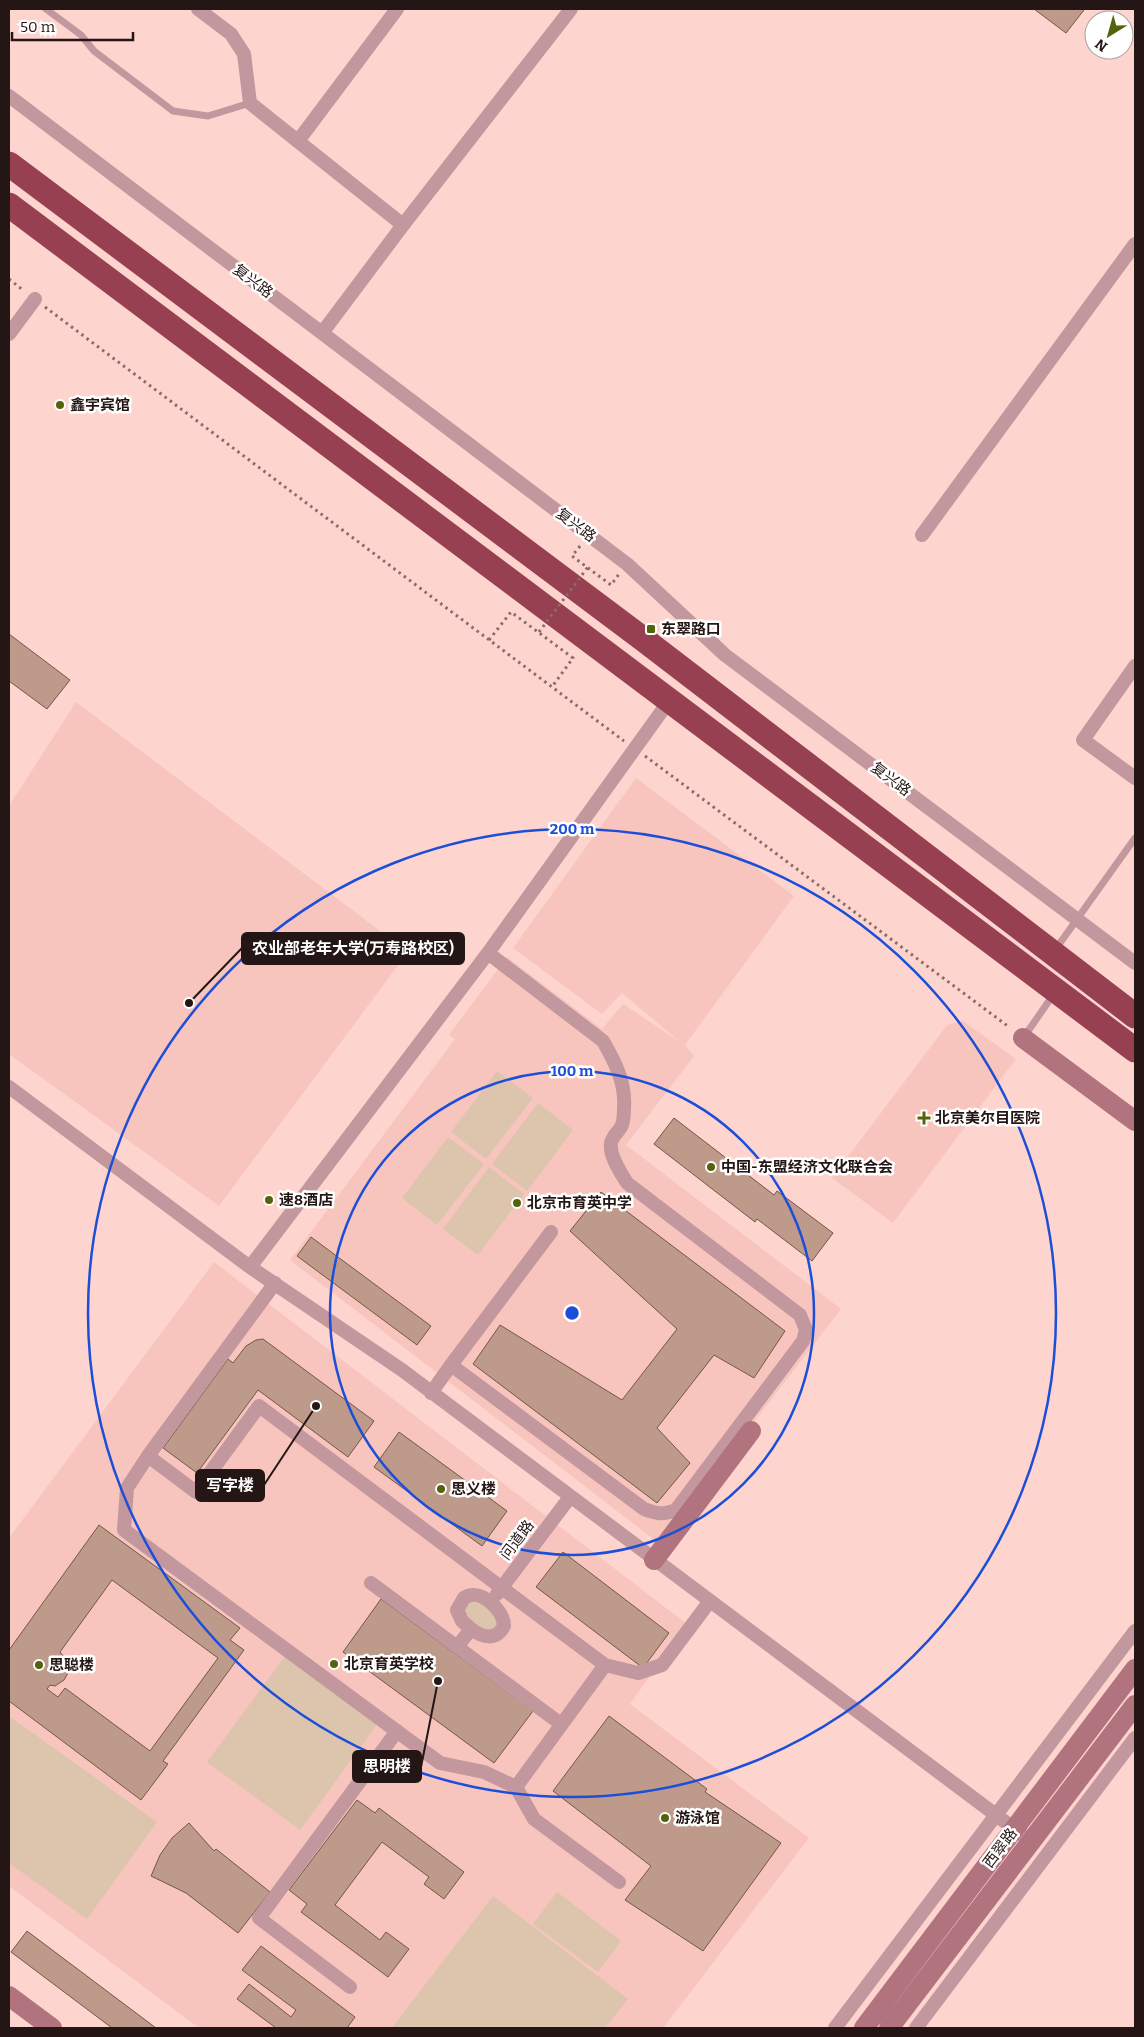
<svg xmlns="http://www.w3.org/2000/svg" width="1144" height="2037" viewBox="0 0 1144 2037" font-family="Bitter,'Noto Sans SC',serif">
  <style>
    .built { fill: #f7c5be }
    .green { fill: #dcc4ad }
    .building { fill: #bd9a8a; stroke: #765647; fill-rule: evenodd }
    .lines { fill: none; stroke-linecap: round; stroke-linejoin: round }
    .path { stroke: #886e6a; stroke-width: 3; stroke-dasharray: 2.5 4; stroke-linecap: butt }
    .lane { stroke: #c2979d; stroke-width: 7 }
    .street { stroke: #c2979d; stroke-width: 14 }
    .secondary { stroke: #b1737d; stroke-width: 20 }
    .highway { stroke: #964052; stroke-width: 25 }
    .path-bridge { stroke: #886e6a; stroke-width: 3; stroke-dasharray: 2.5 4; stroke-linecap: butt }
    .ring { fill: none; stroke: #1d4ed8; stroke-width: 2.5 }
    .poi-dot { fill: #53640c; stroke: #fff; stroke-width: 2 }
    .labels { text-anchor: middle; stroke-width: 5; stroke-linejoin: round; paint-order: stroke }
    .street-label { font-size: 15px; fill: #241614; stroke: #fff }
    .poi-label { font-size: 15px; font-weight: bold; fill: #241614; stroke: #fff; text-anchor: start }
    .centre { fill: #1d4ed8; stroke: #fff; stroke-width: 2.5 }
    .ring-label { font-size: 15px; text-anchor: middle; font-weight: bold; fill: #1d4ed8; stroke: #fff; stroke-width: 5; stroke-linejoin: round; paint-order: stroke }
    .leader { fill: none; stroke: #241614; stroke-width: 2 }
    .callout-dot { fill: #241614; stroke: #fff; stroke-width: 2 }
    .callout { fill: #241614; stroke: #241614; stroke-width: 2 }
    .callout-label { font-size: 16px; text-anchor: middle; font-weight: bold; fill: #fff }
  </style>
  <rect width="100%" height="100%" fill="#fed4ce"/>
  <!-- built -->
  <path class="built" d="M76,702L408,952L219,1206L9,1054V806Z
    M636,778L794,896L685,1045L694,1056L626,1145L841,1309L660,1544L290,1260L455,1039L449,1035L507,957L602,1029L623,1004L679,1041L622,993L602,1014L513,948Z
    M963,1021L1016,1059L893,1223L832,1178L947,1025Z
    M214,1262L687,1624L630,1704L809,1838L663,2028H199L9,1886V1538Z"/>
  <!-- green -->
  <path class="green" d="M497,1071L533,1098L486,1159L451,1132Z
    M538,1103L573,1130L527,1191L492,1164Z
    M448,1137L484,1164L437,1225L402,1198Z
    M489,1167L524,1194L478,1255L443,1229Z
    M476,1596L503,1624L483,1633L459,1609Z
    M286,1655L378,1723L300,1830L207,1762Z
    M9,1716L157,1822L87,1919L9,1863Z
    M557,1892L621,1941L598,1972L533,1924Z
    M493,1896L628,1999L605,2028H392Z"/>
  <!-- building -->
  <path class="building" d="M1034,9H1083L1084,10L1066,33Z
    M9,634L70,680L47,709L9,681Z
    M674,1118L774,1195L777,1191L833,1233L812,1261L757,1219L755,1222L654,1144Z
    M601,1192L785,1331L754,1378L714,1355L657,1428L690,1463L657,1503L473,1364L500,1325L622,1400L677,1329L570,1231Z
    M311,1237L431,1326L417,1345L297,1256Z
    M263,1339L374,1421L348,1457L258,1390L197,1473L163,1448L228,1359L233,1363L246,1346L256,1340Z
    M399,1432L507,1511L482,1546L374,1467Z
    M99,1525L240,1628L230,1640L244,1650L163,1761L168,1764L141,1800L9,1701V1650ZM112,1580L218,1658L150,1751L65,1688L58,1697L47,1689L50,1685L55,1686L64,1680L68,1673V1662L60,1652Z
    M563,1552L669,1633L643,1668L536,1587Z
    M381,1599L533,1711L494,1763L343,1652Z
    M609,1716L707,1789L705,1792L781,1843L703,1951L625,1900L651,1866L553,1791Z
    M357,1800L375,1813L379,1808L464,1872L444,1899L424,1884L429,1877L382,1842L335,1905L380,1940L386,1932L409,1949L388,1977L301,1912L307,1904L289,1890Z
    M189,1823L214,1851L216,1849L270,1892L238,1933L186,1893L151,1876L160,1855L172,1838Z
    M27,1931L156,2028H112L11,1952Z
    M261,1946L355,2017L347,2028H276L237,1999L249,1984L291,2017L296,2010L242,1970Z"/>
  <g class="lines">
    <!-- path -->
    <path class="path" d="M9,279L24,291
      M45,307L624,741
      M580,546L572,556L611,585L619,574
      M489,640L511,612L573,658L552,687
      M645,756L1009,1027"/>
    <!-- lane -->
    <path class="lane" d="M46,9L81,35L94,51L173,111L208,116L250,103
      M1055,950L1135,838
      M1024,1037L1053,995"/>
    <!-- street -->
    <path class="street" d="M198,9L231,34L244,54L250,103L403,225
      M9,96L627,564L725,655L1135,963
      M298,141L397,9
      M322,333L403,225L571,9
      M9,334L35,299
      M922,535L1135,244
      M1135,666L1083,740L1135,778
      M9,1087L250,1267L402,1370L1032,1842
      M250,1267L488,953L669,701
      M451,1365L551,1232
      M431,1393L451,1365L644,1509C657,1514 663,1515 676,1510L803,1341L806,1330L800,1315L627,1183C621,1173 609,1156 611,1143C612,1137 618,1132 621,1127C624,1122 624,1113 624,1108C626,1083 615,1062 603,1041L488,953
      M148,1456L275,1283
      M371,1583L561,1724
      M497,1594L570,1497
      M457,1647L471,1629C483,1638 496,1641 504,1626C504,1609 479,1587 464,1598L457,1610L462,1621L471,1629
      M605,1665L638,1673L662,1665L710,1601
      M516,1787L605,1665L259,1406L196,1492L148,1456L127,1488L124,1530L440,1763L484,1772L516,1787L534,1819L619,1882
      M350,1987L259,1918L397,1731
      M835,2028L1135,1631
      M916,2028L1135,1738"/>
    <!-- secondary -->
    <path class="secondary" d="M1023,1038L1135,1121
      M654,1560L751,1431
      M9,1996L52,2028
      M864,2028L1135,1669
      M889,2028L1135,1705"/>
    <!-- highway -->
    <path class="highway" d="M9,164L643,639L1135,1016
      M9,205L1135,1050"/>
    <!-- path-bridge -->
    <path class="path-bridge" d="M539,632L588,567"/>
  </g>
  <!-- distance rings -->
  <g class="ring">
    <circle cx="572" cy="1313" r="242"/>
    <circle cx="572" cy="1313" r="484"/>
  </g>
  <!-- markers -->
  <g class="poi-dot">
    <circle cx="60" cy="405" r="5"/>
    <rect x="646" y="624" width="10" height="10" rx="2.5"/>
    <path d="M921.5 1110.5h5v5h5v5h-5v5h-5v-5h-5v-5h5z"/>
    <circle cx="711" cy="1167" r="5"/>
    <circle cx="269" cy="1200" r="5"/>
    <circle cx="517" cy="1203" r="5"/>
    <circle cx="441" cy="1489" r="5"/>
    <circle cx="334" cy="1664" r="5"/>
    <circle cx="39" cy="1665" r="5"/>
    <circle cx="665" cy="1818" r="5"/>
  </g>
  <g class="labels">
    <!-- street labels -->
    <g class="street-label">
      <text transform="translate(253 281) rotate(37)" y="5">复兴路</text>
      <text transform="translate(576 525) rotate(37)" y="5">复兴路</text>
      <text transform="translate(891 779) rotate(37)" y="5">复兴路</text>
      <text transform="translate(517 1540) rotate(-53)" y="5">问道路</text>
      <text transform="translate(1000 1848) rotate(-53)" y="5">西翠路</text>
    </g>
    <!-- poi labels -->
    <g class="poi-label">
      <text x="70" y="410">鑫宇宾馆</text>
      <text x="661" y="634">东翠路口</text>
      <text x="935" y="1123">北京美尔目医院</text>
      <text x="721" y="1172">中国-东盟经济文化联合会</text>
      <text x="279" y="1205">速8酒店</text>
      <text x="527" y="1208">北京市育英中学</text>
      <text x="451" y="1494">思义楼</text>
      <text x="344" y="1669">北京育英学校</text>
      <text x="49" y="1670">思聪楼</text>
      <text x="675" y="1823">游泳馆</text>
    </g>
  </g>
  <circle cx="572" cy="1313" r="8" class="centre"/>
  <g class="ring-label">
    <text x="572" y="834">200 m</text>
    <text x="572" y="1076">100 m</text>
  </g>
  <!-- callouts -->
  <path class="leader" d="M189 1003L242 948M316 1406L264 1485M438 1681L421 1767"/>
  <g class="callout-dot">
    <circle cx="189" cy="1003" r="5"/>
    <circle cx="316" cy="1406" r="5"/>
    <circle cx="438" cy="1681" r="5"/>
  </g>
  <g class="callout">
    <rect x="242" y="933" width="222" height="31" rx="5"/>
    <rect x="196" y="1470" width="68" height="31" rx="5"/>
    <rect x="353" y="1751" width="68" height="31" rx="5"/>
  </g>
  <g class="callout-label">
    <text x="353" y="954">农业部老年大学(万寿路校区)</text>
    <text x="230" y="1491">写字楼</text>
    <text x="387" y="1772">思明楼</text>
  </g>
  <!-- border -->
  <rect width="1144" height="2037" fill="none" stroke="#241614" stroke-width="20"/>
  <!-- north arrow -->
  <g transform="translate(1109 35) rotate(217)"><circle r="24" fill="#ffffff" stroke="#a7a2a1"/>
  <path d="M0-4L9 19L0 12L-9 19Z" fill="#53640c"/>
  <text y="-8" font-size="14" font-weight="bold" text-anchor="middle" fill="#241614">N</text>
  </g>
  <!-- scale -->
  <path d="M12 32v8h121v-8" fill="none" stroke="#241614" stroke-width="2.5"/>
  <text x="20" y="32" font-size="15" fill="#241614" stroke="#ffffff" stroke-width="4" paint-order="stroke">50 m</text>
</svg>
